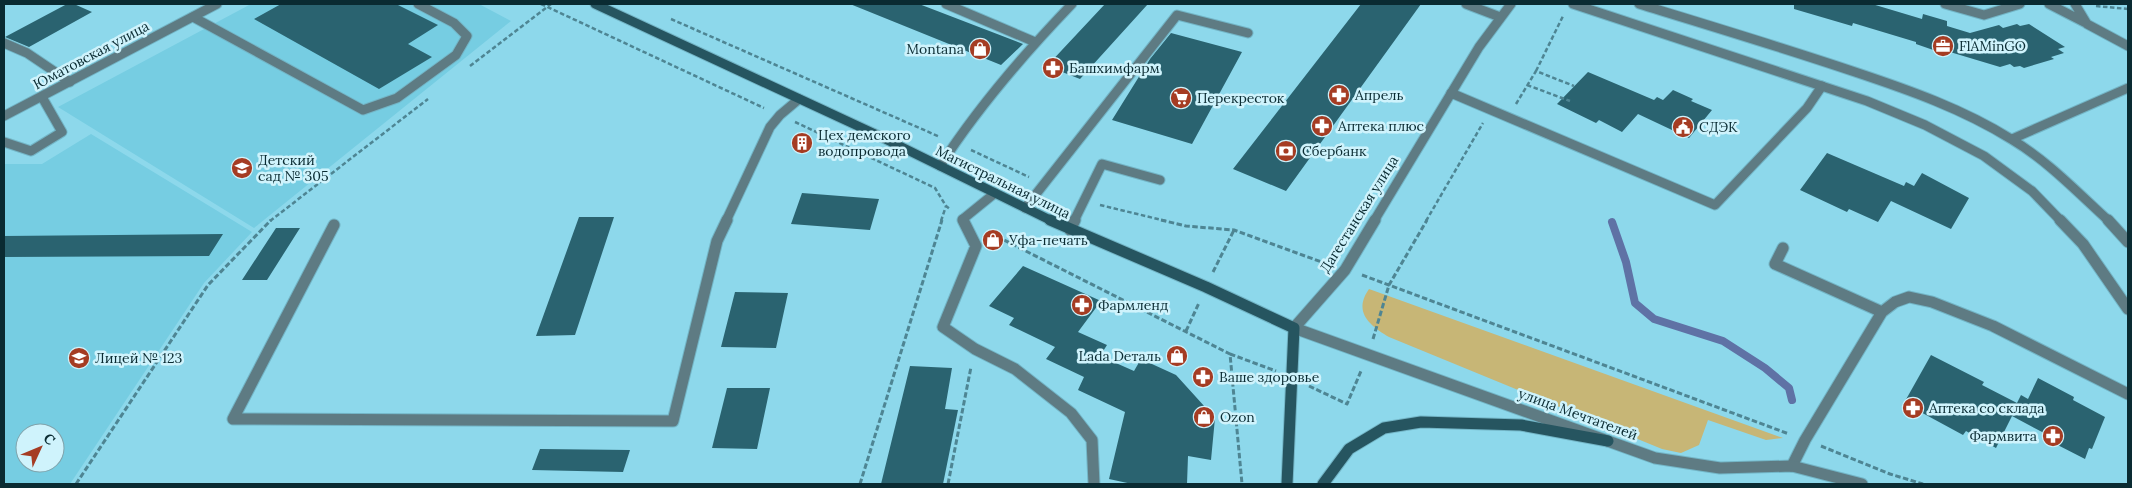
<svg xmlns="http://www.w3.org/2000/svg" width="2132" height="488" viewBox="0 0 2132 488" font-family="Lora,serif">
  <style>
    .built { fill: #76cde2; fill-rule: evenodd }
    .green { fill: #c7b676 }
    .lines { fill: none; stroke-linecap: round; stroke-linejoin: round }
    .stream { stroke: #5f72a5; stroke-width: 8 }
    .building { fill: #2a6370 }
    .lane-far1-casing { stroke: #73b5c6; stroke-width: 11 }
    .lane-casing { stroke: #73b5c6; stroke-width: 13 }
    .street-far1-casing { stroke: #73b5c6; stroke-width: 11 }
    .street-casing { stroke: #73b5c6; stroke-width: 13 }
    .secondary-far1-casing { stroke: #73b5c6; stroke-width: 11 }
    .secondary-casing { stroke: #73b5c6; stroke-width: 13 }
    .path-far1 { stroke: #4e8593; stroke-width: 2.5; stroke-dasharray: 4.5 2.5; stroke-linecap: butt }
    .path { stroke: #4e8593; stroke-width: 3; stroke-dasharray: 5.5 2.5; stroke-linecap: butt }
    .lane-far1 { stroke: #5e7b83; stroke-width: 9 }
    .lane { stroke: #5e7b83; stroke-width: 11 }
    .street-far1 { stroke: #5e7b83; stroke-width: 9 }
    .street { stroke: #5e7b83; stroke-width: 11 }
    .secondary-far1 { stroke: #265560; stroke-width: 9 }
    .secondary { stroke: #265560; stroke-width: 11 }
    .labels { text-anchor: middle; stroke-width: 5; stroke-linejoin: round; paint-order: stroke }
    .poi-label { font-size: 14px; fill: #0a2b32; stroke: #cff3fc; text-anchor: start }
    .street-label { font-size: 14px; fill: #0a2b32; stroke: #cff3fc }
  </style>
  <rect width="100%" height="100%" fill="#8dd8eb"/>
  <!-- built -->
  <path class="built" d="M251,4H479L511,21L254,228L58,107Z
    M91,134L252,232L204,283L70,484H4V164H42ZM25,433H55V463H25Z"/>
  <!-- green -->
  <path class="green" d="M1369,289L1783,438L1766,440L1708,420L1699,445L1681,453L1662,449L1389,337C1369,325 1353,312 1369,289Z"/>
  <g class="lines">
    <!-- stream -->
    <path class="stream" d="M1612,222L1626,262L1635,303L1654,319L1723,341L1765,368L1789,388L1792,400"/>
  </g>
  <!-- building -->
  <path class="building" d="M67,4H74L92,12L29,47L5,37Z
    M281,4H396L438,25L408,44L432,57L379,89L254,19Z
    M850,4H919L1023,44L1001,65Z
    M1105,4H1148L1080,79L1047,66Z
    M1361,4H1421L1286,191L1233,169Z
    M1794,4H1872L1922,19L1923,14L1947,21V26L1970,33L1999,25L2003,28L2017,24L2020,26L2029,24L2065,47L2058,49L2064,53L2051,57L2054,59L2024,68L2020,66L2014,67L2010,64L2000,67L1940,49L1939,52L1916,44V42L1853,23L1852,26L1794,9Z
    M1171,33L1242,52L1192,144L1112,120L1150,59Z
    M1588,72L1654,100L1657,97L1663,100L1673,90L1693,99L1691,101L1712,110L1689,138L1638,114L1622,132L1599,120L1596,123L1557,104Z
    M1827,153L1904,186L1906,182L1914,186L1922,173L1969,198L1951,229L1891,201L1878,222L1849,209L1847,212L1800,190Z
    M802,193L879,199L870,230L791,224Z
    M579,217H614L575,335L536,336Z
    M276,228H300L267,280H242Z
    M223,234L209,256L4,257V236Z
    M1023,266L1101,301L1078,332L1107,345L1100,356L1134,371L1141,359L1176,375L1215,418L1211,460L1188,456L1187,484H1132L1109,479L1125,412L1078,390L1084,377L1046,359L1055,347L1009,325L1014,318L989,306Z
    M735,292L788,293L776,348L721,347Z
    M1931,355L1984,382L1982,385L2017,403L2021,395L2028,399L2038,378L2074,397L2073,400L2105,417L2092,449L2089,448L2085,459L2042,437L2044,433L2012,416L1996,448L1966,431L1963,435L1904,403Z
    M910,366L952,368L945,409L958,410L943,484H881Z
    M727,388H770L757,449L712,448Z
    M540,449L630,450L623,472L532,470Z"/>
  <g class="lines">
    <!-- lane-far1 casing -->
    <g class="lane-far1-casing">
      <path id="lane-far1" d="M946,4L1035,42
        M1466,4L1500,17
        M1945,4L1984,15L2020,4
        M2049,4L2086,23
        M2075,4L2087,24L2128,46
        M193,17L363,110L397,98L456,55L467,36L454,23L418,4
        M4,43L27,53L70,82
        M1451,93L1715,205L1807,108L1822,86
        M2012,139L2128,88
        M4,142L31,151L62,132L42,97
        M940,166C978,107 1023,55 1072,4
        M1025,208L1177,15L1248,33
        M726,221L770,127L780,115L799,99
        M964,221L963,219L995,193
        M1074,221L1102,164L1160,180"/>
    </g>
    <!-- lane casing -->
    <g class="lane-casing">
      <path id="lane" d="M963,220L976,246L943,327L975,349L1015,369L1071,413L1092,440L1094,484
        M334,225L233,419L673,421L717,241L727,220
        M1070,230L1075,220
        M1783,248L1775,264L1882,312
        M1792,466L1805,440L1882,312L1895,302L1909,297L1932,302L1993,326L2128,394"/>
    </g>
    <!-- street-far1 casing -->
    <g class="street-far1-casing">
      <path id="street-far1" d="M1573,4L1867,101L1925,125L1984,156L2032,191L2061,221
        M1639,4C1711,26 1784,48 1855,72C1909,90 1963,109 2011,139C2048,161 2078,193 2109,221
        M4,116L217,4
        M1374,221L1479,47L1511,4"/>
    </g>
    <!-- street casing -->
    <g class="street-casing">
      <path id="street" d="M1375,220L1345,270L1294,328L1655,458L1720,468L1792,466L1862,484
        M2060,220L2083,244L2128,309
        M2108,220L2128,242"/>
    </g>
    <!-- secondary-far1 casing -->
    <g class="secondary-far1-casing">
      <path id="secondary-far1" d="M595,4L873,133L1052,221"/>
    </g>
    <!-- secondary casing -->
    <g class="secondary-casing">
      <path id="secondary" d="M1050,220L1206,287L1294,328L1287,484
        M1323,484L1349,449L1384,428L1421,422L1521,425L1608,441"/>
    </g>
    <!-- path-far1 -->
    <path class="path-far1" d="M541,4L764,108
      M2096,6L2128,9
      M671,19L940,137
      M470,66L551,4
      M1536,71L1563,16
      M1527,85L1570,101
      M1516,104L1536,71L1574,86
      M795,122L935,188L946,206L950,209
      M971,150L1029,177
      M1100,205L1166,221
      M270,221L428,99
      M941,221L946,206
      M1426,221L1483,123"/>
    <!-- path -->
    <path class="path" d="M1161,220L1186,226L1234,230L1327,264
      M990,233L1230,354L1242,484
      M1213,272L1234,230
      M1362,275L1789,434
      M1186,331L1199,303
      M1373,339L1389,285L1427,220
      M1230,354L1276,371
      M1309,386L1347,404L1361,371
      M1821,446L1890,474L1923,484
      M76,484L208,285L271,220
      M860,484L942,220
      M948,484L971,367"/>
    <!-- lane-far1 -->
    <use href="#lane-far1" class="lane-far1"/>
    <!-- lane -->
    <use href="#lane" class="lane"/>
    <!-- street-far1 -->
    <use href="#street-far1" class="street-far1"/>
    <!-- street -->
    <use href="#street" class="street"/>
    <!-- secondary-far1 -->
    <use href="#secondary-far1" class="secondary-far1"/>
    <!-- secondary -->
    <use href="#secondary" class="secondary"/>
  </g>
  <!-- icons -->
  <defs>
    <g id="office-disc" transform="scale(1.125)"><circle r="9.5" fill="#a53c23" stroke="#cff3fc"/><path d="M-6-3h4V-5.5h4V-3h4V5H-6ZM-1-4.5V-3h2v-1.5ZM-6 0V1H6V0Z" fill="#fff"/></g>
    <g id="shop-disc" transform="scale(1.125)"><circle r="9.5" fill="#a53c23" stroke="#cff3fc"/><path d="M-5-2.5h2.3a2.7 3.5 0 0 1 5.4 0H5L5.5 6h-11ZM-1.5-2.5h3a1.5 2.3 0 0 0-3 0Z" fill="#fff"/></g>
    <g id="pharmacy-disc" transform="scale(1.125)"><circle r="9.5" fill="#a53c23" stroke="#cff3fc"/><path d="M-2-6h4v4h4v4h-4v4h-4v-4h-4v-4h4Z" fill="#fff"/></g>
    <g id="supermarket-disc" transform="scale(1.125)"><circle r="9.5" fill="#a53c23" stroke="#cff3fc"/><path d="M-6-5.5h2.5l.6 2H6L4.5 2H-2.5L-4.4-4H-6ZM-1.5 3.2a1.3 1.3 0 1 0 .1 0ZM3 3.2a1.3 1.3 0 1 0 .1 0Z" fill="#fff"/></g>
    <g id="civic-disc" transform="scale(1.125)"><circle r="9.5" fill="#a53c23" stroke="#cff3fc"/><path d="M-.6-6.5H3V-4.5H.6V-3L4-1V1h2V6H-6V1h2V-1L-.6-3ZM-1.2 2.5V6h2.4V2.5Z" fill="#fff"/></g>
    <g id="building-disc" transform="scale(1.125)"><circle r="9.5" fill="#a53c23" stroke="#cff3fc"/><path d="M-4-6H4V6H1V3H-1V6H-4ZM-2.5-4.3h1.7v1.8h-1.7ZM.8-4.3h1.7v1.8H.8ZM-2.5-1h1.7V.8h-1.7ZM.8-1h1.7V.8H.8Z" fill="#fff"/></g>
    <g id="bank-disc" transform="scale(1.125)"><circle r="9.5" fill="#a53c23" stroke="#cff3fc"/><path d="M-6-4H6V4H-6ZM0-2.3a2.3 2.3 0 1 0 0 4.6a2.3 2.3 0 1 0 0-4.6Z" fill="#fff"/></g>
    <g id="school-disc" transform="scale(1.125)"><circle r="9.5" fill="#a53c23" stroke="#cff3fc"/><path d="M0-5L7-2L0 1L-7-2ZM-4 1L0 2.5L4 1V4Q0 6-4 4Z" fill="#fff"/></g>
  </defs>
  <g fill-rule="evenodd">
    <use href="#office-disc" x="1943" y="46"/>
    <use href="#shop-disc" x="980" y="49"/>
    <use href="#pharmacy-disc" x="1053" y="68"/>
    <use href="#pharmacy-disc" x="1339" y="95"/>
    <use href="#supermarket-disc" x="1181" y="98"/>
    <use href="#pharmacy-disc" x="1322" y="126"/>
    <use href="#civic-disc" x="1683" y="127"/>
    <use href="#building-disc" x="802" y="143"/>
    <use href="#bank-disc" x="1286" y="151"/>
    <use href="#school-disc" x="242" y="168"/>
    <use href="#shop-disc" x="993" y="240"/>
    <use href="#pharmacy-disc" x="1082" y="305"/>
    <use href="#shop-disc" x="1177" y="356"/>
    <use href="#school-disc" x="79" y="358"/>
    <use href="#pharmacy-disc" x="1203" y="377"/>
    <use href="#pharmacy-disc" x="1913" y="408"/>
    <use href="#shop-disc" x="1204" y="417"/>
    <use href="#pharmacy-disc" x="2053" y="436"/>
  </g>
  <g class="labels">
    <!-- poi labels -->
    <g class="poi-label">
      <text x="1959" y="51">FlAMinGO</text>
      <text x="964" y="54" text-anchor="end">Montana</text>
      <text x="1069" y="73">Башхимфарм</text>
      <text x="1355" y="100">Апрель</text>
      <text x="1197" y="103">Перекресток</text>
      <text x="1338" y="131">Аптека плюс</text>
      <text x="1699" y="132">СДЭК</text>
      <text x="818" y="140">Цех демского<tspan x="818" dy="16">водопровода</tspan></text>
      <text x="1302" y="156">Сбербанк</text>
      <text x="258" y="165">Детский<tspan x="258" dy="16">сад № 305</tspan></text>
      <text x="1009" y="245">Уфа-печать</text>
      <text x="1098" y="310">Фармленд</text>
      <text x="1161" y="361" text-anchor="end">Lada Dеталь</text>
      <text x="95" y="363">Лицей № 123</text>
      <text x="1219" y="382">Ваше здоровье</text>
      <text x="1929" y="413">Аптека со склада</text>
      <text x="1220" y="422">Ozon</text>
      <text x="2037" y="441" text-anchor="end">Фармвита</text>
    </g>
    <!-- street labels -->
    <g class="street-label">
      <text transform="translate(91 55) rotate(-28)" y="5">Юматовская улица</text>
      <text transform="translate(1003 182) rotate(26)" y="5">Магистральная улица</text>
      <text transform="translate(1359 214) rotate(-58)" y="5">Дагестанская улица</text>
      <text transform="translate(1578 414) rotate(20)" y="5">улица Мечтателей</text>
    </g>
  </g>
  <!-- border -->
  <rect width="2132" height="488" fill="none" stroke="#0a2b32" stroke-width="10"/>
  <!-- north arrow -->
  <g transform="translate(40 448) rotate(46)"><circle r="24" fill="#cff3fc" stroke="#80a3ab"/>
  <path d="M0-4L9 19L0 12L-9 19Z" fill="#a53c23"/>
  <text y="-8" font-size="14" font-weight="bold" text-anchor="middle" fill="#0a2b32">С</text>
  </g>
</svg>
